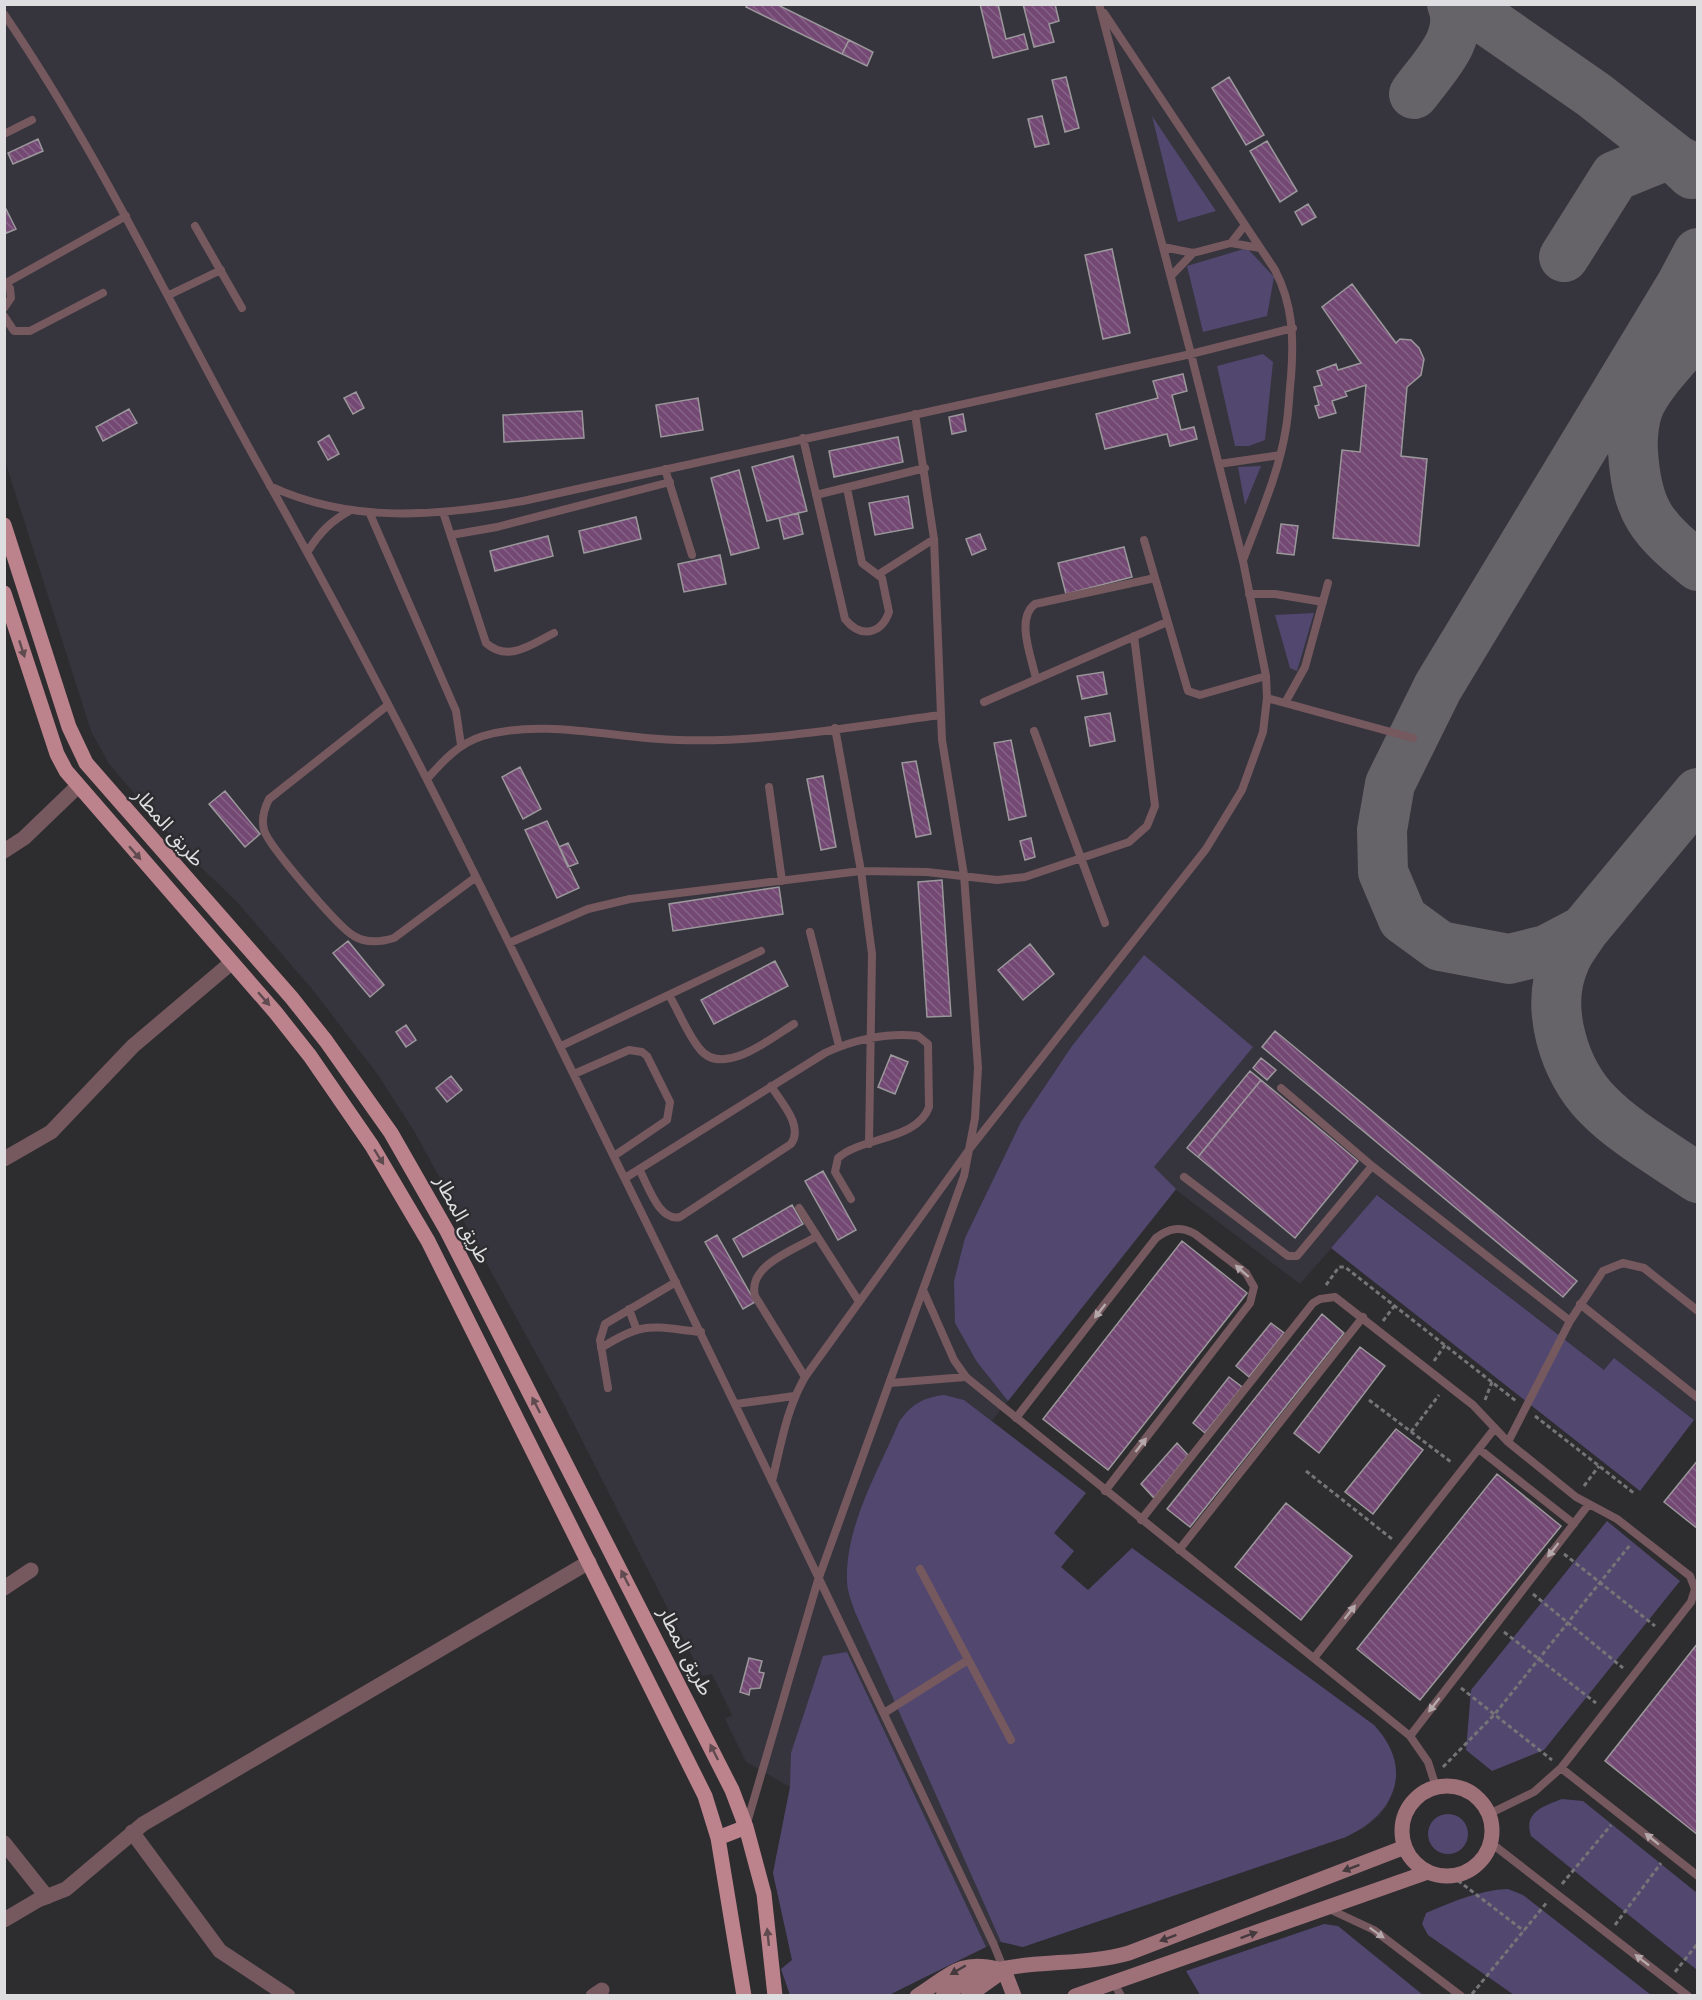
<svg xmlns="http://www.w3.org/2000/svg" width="1702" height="2000" viewBox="0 0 1702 2000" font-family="Ubuntu,'Noto Sans Arabic',sans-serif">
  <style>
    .built { fill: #36343d }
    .green { fill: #52476f }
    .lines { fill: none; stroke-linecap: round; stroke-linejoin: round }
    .taxiway { stroke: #666468; stroke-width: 50 }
    .building { fill: url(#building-back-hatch); stroke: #9b989b; stroke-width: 1.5 }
    .path { stroke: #757476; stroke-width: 3; stroke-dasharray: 4.5 3; stroke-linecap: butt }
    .lane { stroke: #75595e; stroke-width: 8 }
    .street { stroke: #75595e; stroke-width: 15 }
    .secondary { stroke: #9e7179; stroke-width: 15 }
    .primary { stroke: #bc838d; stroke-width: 15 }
    .oneway { fill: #5f4a50 }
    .oneway2 { fill: #b4a8ab }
    .oneway3 { fill: #443a3e }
    .labels { text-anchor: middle; stroke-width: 4.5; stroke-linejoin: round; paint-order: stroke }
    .street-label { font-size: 20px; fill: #dedddf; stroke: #2d2c2f }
  </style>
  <defs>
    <pattern id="building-back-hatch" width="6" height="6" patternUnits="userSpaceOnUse" patternTransform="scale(1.5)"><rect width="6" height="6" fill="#734873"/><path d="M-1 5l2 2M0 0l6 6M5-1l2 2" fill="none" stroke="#866286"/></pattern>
  </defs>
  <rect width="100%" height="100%" fill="#2d2c2f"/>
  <!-- built -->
  <path class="built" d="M4,5H1697V1422L1615,1359L1604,1370L1378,1195L1300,1284L1176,1190L992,1421L1086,1493L1054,1533L1074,1551L1061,1567L1088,1590L1132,1548L1374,1725L1382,1734L1392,1754L1395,1781L1387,1806L1379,1816L1363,1829L1023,1947L1001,1942L986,1947L889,1995H790L781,1969L792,1960L773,1873L790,1787L746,1762L725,1719L732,1715L712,1674L702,1676L562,1401L414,1131L378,1075L312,989L237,902L181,848L109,764L91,731L5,461Z"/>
  <!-- green -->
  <path class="green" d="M1152,116L1216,211L1178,222Z
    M1247,248L1274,277L1267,316L1203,332L1187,266Z
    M1263,354L1273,362L1265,440L1249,446H1235L1217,366Z
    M1261,466L1245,505L1238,467Z
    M1314,613L1297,671L1290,668L1275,615Z
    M1144,955L1253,1047L1154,1167L1176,1189L1008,1401L977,1362L955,1323L954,1281L965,1238L1021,1122L1072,1046Z
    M1377,1195L1604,1370L1614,1358L1694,1420L1640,1491L1331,1248Z
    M944,1395L964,1400L1086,1493L1054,1533L1074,1551L1061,1567L1088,1590L1132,1548L1374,1725C1415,1769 1395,1814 1346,1837L1023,1947L1001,1942L855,1612C852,1603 847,1591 847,1581C845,1526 878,1472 899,1422C912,1404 922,1398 944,1395Z
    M1607,1521L1680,1581L1544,1750L1492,1771L1466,1750L1471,1690Z
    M847,1652L986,1947L889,1995H790L781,1969L792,1960L773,1873L790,1787L791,1753L823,1656Z
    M1562,1799L1583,1801L1697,1893V1970L1531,1836C1523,1812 1544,1806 1562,1799Z
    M1428 1834a20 20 0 1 1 40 0a20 20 0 1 1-40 0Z
    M1508,1889L1523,1895L1651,1995H1514L1428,1935L1422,1924L1426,1913C1453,1902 1478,1890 1508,1889Z
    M1324,1924L1338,1926L1423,1995H1200L1186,1971Z"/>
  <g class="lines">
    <!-- taxiway -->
    <path class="taxiway" d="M1463,4L1594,95L1677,160L1698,170
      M1414,94C1432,69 1466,37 1452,4
      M1698,253L1681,285L1438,687L1390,784L1382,830L1383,872L1403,919L1440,946L1509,959L1546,950L1584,930L1698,793
      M1564,257L1615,176L1662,157L1677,160L1692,174
      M1698,330C1679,353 1655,376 1641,402C1634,416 1632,437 1633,452C1637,513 1652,528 1698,566
      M1584,930C1578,940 1569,950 1565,961C1544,1007 1564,1071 1598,1105C1624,1132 1666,1156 1698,1178"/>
  </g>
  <!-- building -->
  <path class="building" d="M748,4H776L849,40L842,54L746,7Z
    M980,4H998L1006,39L1024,34L1028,49L993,58Z
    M1023,4H1055L1059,21L1049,24L1054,42L1034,47Z
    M849,40L873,52L867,66L842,54Z
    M1066,77L1079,128L1065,132L1052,80Z
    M1229,77L1264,135L1246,145L1212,88Z
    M1042,116L1049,144L1035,147L1028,119Z
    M38,139L43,151L13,164L8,153Z
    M1267,141L1297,191L1280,202L1250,151Z
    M1308,204L1316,217L1302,225L1295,212Z
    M4,205L16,229L4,234Z
    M1112,249L1130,333L1103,339L1085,255Z
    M1352,284L1396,343L1400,339L1411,340L1419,348L1424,359L1421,375L1407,387L1401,456L1427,459L1419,546L1333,538L1342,450L1360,452L1366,385L1345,392L1347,396L1332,401L1336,413L1319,418L1315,406L1319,405L1314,387L1322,385L1317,371L1336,364L1338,370L1361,363L1322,307Z
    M1183,374L1187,391L1172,395L1181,430L1194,427L1197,439L1170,446L1167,434L1105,449L1096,414L1158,398L1153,381Z
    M356,392L364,408L353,414L344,398Z
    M698,398L703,430L661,437L656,405Z
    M129,409L137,423L103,441L96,427Z
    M582,411L584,438L504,442L503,415Z
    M963,414L966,431L952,434L949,417Z
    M329,435L339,454L328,460L318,442Z
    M898,437L903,462L834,477L829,451Z
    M793,456L807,511L767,521L752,467Z
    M739,470L759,548L731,555L711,478Z
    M908,496L913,528L875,535L869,503Z
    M798,513L803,534L784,539L779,518Z
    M636,517L641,539L584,553L579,531Z
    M1281,524L1298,526L1294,555L1277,553Z
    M980,534L986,549L972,555L966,539Z
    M548,536L553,556L495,571L490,551Z
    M1124,547L1132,577L1066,594L1058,563Z
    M720,555L726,584L684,592L678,564Z
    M1103,672L1107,694L1082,699L1077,676Z
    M1110,713L1115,741L1090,746L1085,717Z
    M1011,740L1026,816L1009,820L994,743Z
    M916,761L931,834L916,837L902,763Z
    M520,767L541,809L523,819L502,777Z
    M823,776L836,847L821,850L807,779Z
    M225,791L260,834L245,847L209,804Z
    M547,821L579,888L557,898L525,830Z
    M1031,838L1035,857L1025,860L1020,841Z
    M568,843L578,863L568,867L559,847Z
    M942,880L951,1016L927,1017L918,882Z
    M779,887L783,914L673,931L669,904Z
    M348,941L384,985L370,997L333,953Z
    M1030,944L1054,974L1023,1000L998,970Z
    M775,961L788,986L714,1024L701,1000Z
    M406,1025L416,1040L406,1047L396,1032Z
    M1275,1031L1577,1281L1563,1297L1262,1047Z
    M891,1055L908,1062L895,1094L878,1087Z
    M1261,1058L1276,1070L1267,1080L1253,1068Z
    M1250,1071L1261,1080L1198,1157L1187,1148Z
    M451,1076L462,1090L447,1102L436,1088Z
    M1261,1080L1358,1161L1295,1238L1198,1157Z
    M823,1171L856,1230L838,1240L805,1181Z
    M792,1205L803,1224L743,1257L733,1239Z
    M717,1235L755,1302L743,1309L705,1242Z
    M1182,1241L1247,1293L1108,1470L1043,1419Z
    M1322,1314L1344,1333L1190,1527L1167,1509Z
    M1271,1323L1284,1333L1249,1377L1236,1366Z
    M1360,1347L1385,1366L1319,1453L1294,1433Z
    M1229,1377L1242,1387L1205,1433L1193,1423Z
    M1396,1429L1423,1450L1373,1514L1345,1492Z
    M1177,1443L1188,1455L1154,1498L1141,1484Z
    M1698,1460V1529L1664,1502Z
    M1497,1474L1561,1526L1420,1700L1357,1649Z
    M1286,1503L1352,1556L1301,1620L1235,1567Z
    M1698,1643V1835L1605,1761Z
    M749,1658L762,1661L759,1672L764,1673L760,1688L750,1689L749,1695L740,1692Z"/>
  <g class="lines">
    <!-- path -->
    <path class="path" d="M1326,1285L1339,1267H1345L1516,1401
      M1383,1321L1395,1305
      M1434,1361L1445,1345
      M1369,1400L1451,1462
      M1485,1400L1492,1382
      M1535,1416L1635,1494
      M1411,1432L1439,1395
      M1306,1471L1392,1539
      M1584,1486L1599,1466
      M1564,1554L1655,1626
      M1533,1594L1623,1668
      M1504,1632L1596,1703
      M1461,1688L1552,1760
      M1443,1767L1494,1715L1630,1545
      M1452,1876L1524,1931
      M1562,1884L1611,1825
      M1615,1925L1661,1863
      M1675,1972L1698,1943
      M1472,1994L1548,1901"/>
    <!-- lane -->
    <path class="lane" d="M1104,13L1275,270C1293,305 1294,338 1291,377C1289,394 1289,411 1286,428C1279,473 1259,517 1243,560
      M4,14C107,165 182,331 272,489C395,708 505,934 615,1159C744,1420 869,1682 994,1945L1004,1970
      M4,134L32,120
      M195,226L242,308
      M1231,243L1245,225
      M1163,247L1193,253L1231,243L1260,248
      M1171,276L1193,253
      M4,283L10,288L11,298L4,308
      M6,283L126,216
      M169,295L221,270
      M4,316L14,331H30L103,293
      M803,438L845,619C860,638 881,635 889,612L882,578L862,563L847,488
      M1219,464L1280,455
      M665,469L692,555
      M270,486C351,524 438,516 523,501L1191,354L1293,328
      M816,495L925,468
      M443,512L486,643C508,663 532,644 554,633
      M370,514L456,711L461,745
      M451,535L497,527L670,482
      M1144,540L1188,691L1200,695L1266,676
      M308,551C320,532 331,521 351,510
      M879,574L934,539
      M1249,594H1275L1323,602
      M1036,679C1032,658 1015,619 1035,604L1155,578
      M1267,698L1413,738
      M984,702L1167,622
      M1285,703L1305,667L1328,583
      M388,705L269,799C264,809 261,819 264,830C268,845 339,928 354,936C367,944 381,942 394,938L476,877
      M835,728L861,871L872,954L869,1144
      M1034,731L1105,923
      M427,779C443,761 459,743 483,736C544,718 617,739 678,740C764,743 855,726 941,715
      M769,787L782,881
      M810,932L839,1046
      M509,943L588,909L630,899L861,871L927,872L997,880L1025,877L1129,842L1147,826L1155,806L1134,636
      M669,995C679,1012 687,1033 699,1048C722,1079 771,1038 794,1024
      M561,1046L761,951
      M574,1074L629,1050L642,1052L647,1056L670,1102L667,1120L614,1156
      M1281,1088L1372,1166L1570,1321
      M639,1169C648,1185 659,1222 680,1217L791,1144C804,1126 781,1102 771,1086
      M1184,1177L1288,1256H1297L1372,1166
      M625,1178L825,1053C852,1040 888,1032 918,1036L928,1044L929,1107C918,1140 861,1137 838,1158L835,1172L851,1199
      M799,1208L858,1300
      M924,1292L954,1360L966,1377L1410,1736L1428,1762L1436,1787
      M1580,1304L1698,1398
      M629,1309L636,1328
      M601,1348C645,1320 652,1327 701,1332
      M805,1377L755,1296C747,1265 795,1250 817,1236
      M890,1383L966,1377
      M608,1388L600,1340L605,1324L676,1282
      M736,1404L794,1396
      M1016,1418L1156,1238C1169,1228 1180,1226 1195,1234L1246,1273L1254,1287L1250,1303L1105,1491
      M1508,1442L1570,1321L1603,1271L1623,1263L1644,1268L1698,1311
      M1479,1449L1574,1524
      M772,1481C781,1445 786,1410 805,1377L971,1147L1206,849L1242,790L1263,732L1267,698L1266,676L1243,561L1191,354L1099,4
      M1141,1520L1313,1303L1320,1299L1335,1297L1473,1405L1508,1442L1576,1497L1617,1519L1690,1576L1695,1589L1691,1602L1561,1768L1534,1792L1489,1814
      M1179,1550L1363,1317
      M920,1569L1011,1740
      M1314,1658L1495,1428
      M884,1713L968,1660
      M1410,1736L1589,1504
      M1561,1768L1698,1876
      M747,1823L818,1580L964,1176L975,1118L978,1068L964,875L942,740L934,539L915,414
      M1491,1843L1688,1996
      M1329,1909L1374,1930L1461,1996
      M1114,1983L1121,1996"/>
    <!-- street -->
    <path class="street" d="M4,851L24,838L77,787
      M4,1159L51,1132L133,1046L231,963
      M4,1588L31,1570
      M132,1832L220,1951L288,1996
      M4,1843L47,1897
      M4,1920L38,1900L66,1889L143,1824L589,1562
      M593,1996L602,1990"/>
    <!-- secondary -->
    <path class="secondary" d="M1402 1831a45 45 0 1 1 90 0a45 45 0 1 1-90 0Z
      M1004,1970L1014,1996
      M917,1996C949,1976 959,1959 998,1969
      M943,1996C954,1989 965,1981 976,1976C1025,1958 1080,1967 1129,1953L1405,1847
      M968,1996L999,1974
      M1075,1996L1428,1872"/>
    <!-- primary -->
    <path class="primary" d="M4,525L69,727L86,763L291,997L326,1041L391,1133L447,1231L732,1790L746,1827L764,1894L775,1996
      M4,593L57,754L66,771L276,1013L310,1056L372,1146L428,1241L705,1796L718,1838L744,1996
      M718,1838L746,1827"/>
  </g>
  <!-- one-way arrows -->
  <defs><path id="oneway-solid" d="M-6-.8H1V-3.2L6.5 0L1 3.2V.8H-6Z" transform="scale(1.5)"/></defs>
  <g class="oneway">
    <use href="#oneway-solid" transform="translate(22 649) rotate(72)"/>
    <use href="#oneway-solid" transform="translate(135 853) rotate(49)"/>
    <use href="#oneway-solid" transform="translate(264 999) rotate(49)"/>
    <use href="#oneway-solid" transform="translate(379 1157) rotate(58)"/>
    <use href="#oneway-solid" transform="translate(536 1405) rotate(-117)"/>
    <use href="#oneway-solid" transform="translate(625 1578) rotate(-117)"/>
    <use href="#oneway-solid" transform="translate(714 1752) rotate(-117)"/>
    <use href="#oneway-solid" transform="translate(768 1937) rotate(-96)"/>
  </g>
  <g class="oneway2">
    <use href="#oneway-solid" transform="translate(1242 1271) rotate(-139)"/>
    <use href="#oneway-solid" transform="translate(1100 1311) rotate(128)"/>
    <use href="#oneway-solid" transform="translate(1141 1445) rotate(-52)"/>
    <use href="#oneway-solid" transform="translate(1553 1550) rotate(128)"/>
    <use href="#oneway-solid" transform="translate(1350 1612) rotate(-52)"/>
    <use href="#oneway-solid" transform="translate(1434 1705) rotate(128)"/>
    <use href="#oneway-solid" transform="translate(1652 1839) rotate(-141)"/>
    <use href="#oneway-solid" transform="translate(1377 1933) rotate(35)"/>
    <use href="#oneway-solid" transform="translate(1642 1960) rotate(-142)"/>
  </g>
  <g class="oneway3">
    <use href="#oneway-solid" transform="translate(1351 1868) rotate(159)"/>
    <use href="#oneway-solid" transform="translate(1249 1935) rotate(-20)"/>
    <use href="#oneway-solid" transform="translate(1168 1938) rotate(159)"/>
    <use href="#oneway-solid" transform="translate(958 1970) rotate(150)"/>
  </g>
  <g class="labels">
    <!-- street labels -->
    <g class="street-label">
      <text transform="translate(169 827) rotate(49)" y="7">طريق المطار</text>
      <text transform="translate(463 1219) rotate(62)" y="7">طريق المطار</text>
      <text transform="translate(686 1651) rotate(63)" y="7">طريق المطار</text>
    </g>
  </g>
  <!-- border -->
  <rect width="1702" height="2000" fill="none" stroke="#dedddf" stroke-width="12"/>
</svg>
